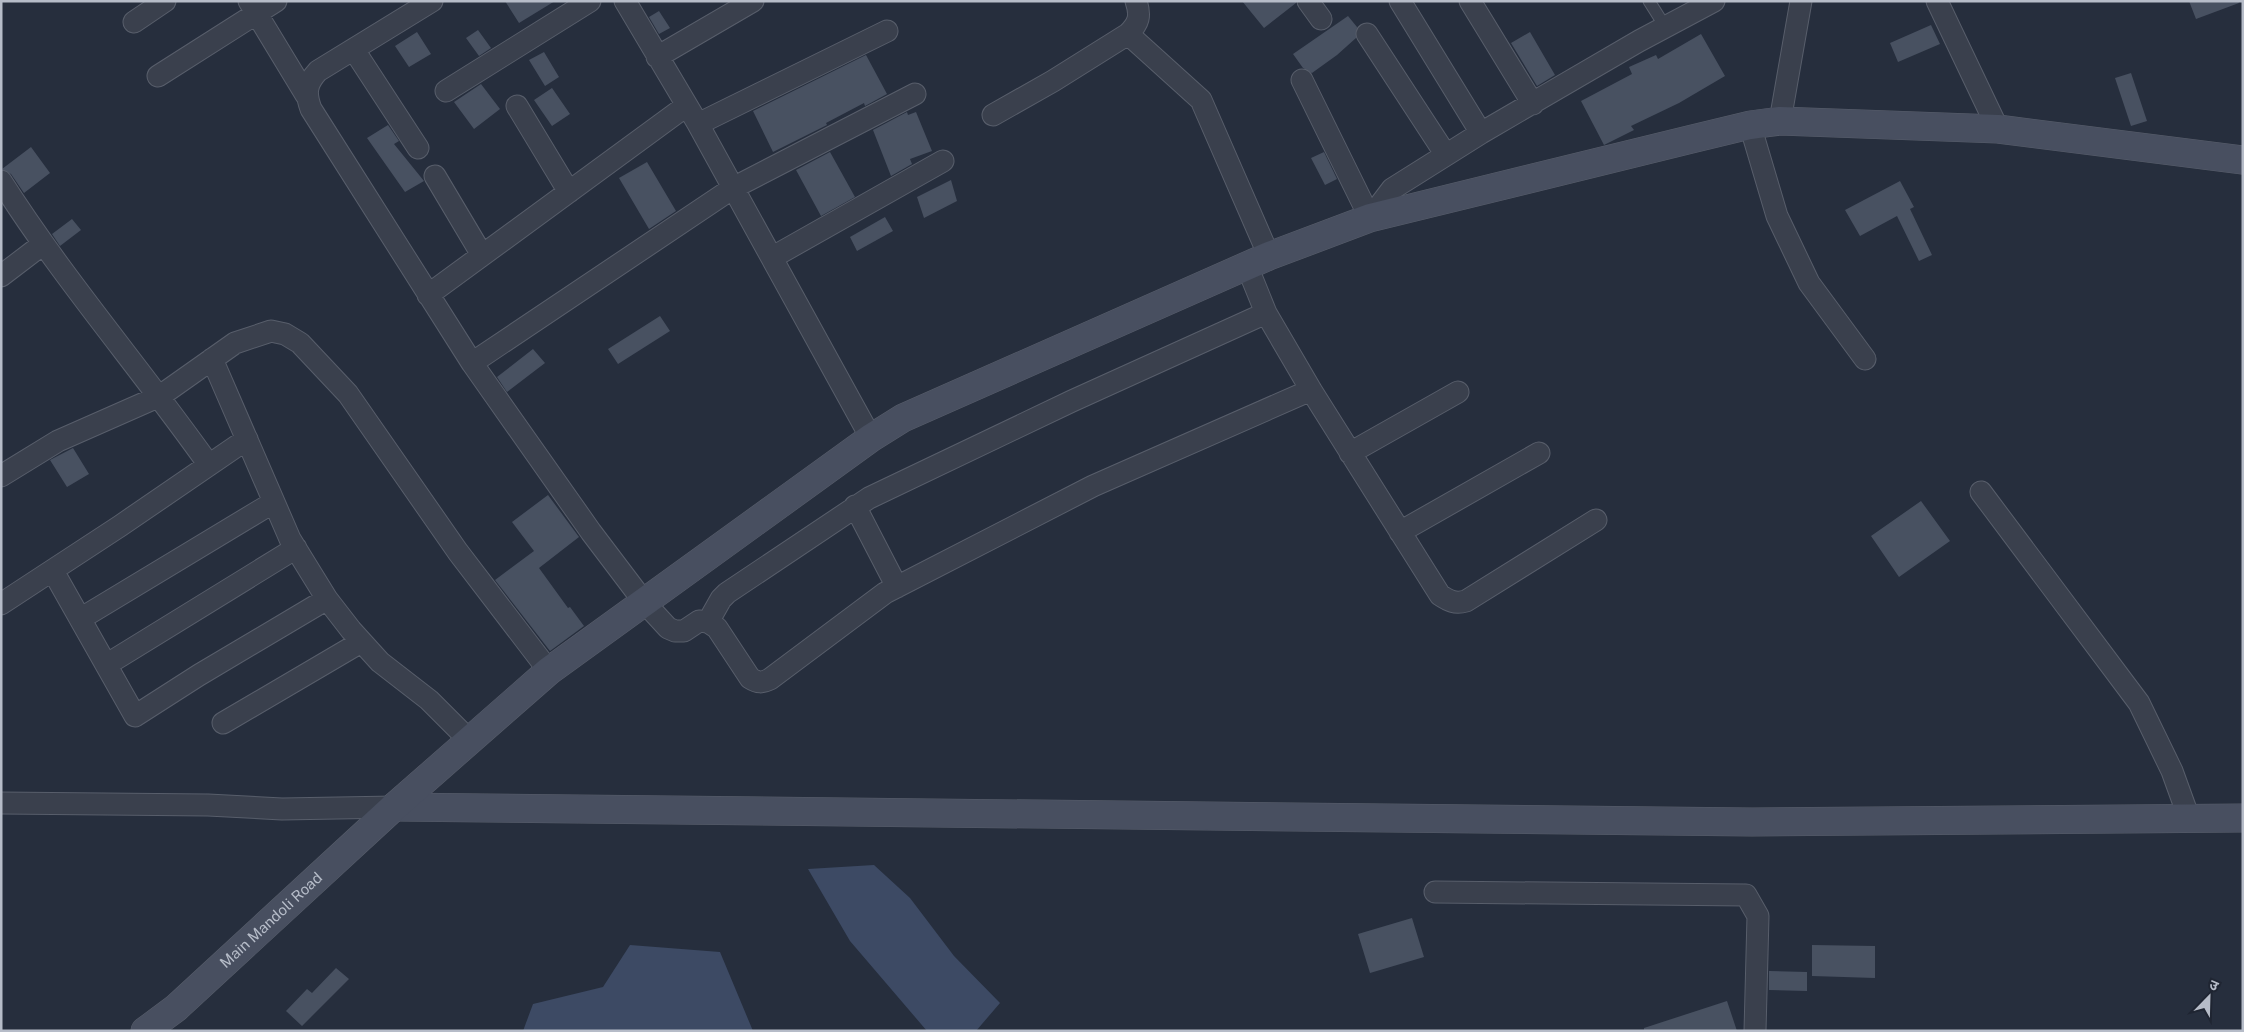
<svg xmlns="http://www.w3.org/2000/svg" width="2244" height="1032" viewBox="0 0 2244 1032" font-family="'Public Sans','Noto Sans Devanagari',sans-serif">
  <style>
    .water { fill: #3d4a64 }
    .building { fill: #485161 }
    .lines { fill: none; stroke-linecap: round; stroke-linejoin: round }
    .lane-casing { stroke: #585e6b; stroke-width: 13 }
    .street-casing { stroke: #585e6b; stroke-width: 23 }
    .secondary-casing { stroke: #585e6b; stroke-width: 29 }
    .lane { stroke: #3a404d; stroke-width: 11 }
    .street { stroke: #3a404d; stroke-width: 21 }
    .secondary { stroke: #484f60; stroke-width: 28 }
    .labels { text-anchor: middle; stroke-width: 4; stroke-linejoin: round; paint-order: stroke }
    .street-label { font-size: 15px; fill: #b6bcc8; stroke: #1f2532 }
  </style>
  <rect width="100%" height="100%" fill="#262e3d"/>
  <!-- water -->
  <path class="water" d="M874,865L910,898L954,956L1000,1003L976,1031H927L850,941L808,869Z
    M630,945L720,952L753,1031H523L533,1004L603,987Z"/>
  <!-- building -->
  <path class="building" d="M505,1H555L519,23Z
    M1242,1H1296V3L1264,28Z
    M2189,1H2238L2239,3L2196,19Z
    M659,11L670,28L659,34L649,17Z
    M1348,16L1357,27L1356,38L1337,55L1312,73L1303,68L1293,54Z
    M1931,25L1940,44L1898,62L1890,43Z
    M478,30L491,48L479,56L466,38Z
    M417,32L431,54L409,67L395,46Z
    M1530,32L1555,75L1537,86L1511,43Z
    M1701,34L1725,76L1679,103L1631,126L1634,130L1604,145L1581,101L1632,74L1629,67L1656,55L1658,59Z
    M544,52L559,77L545,86L529,60Z
    M866,55L887,94L865,106L864,103L826,123L827,125L773,152L753,111Z
    M2131,73L2147,121L2131,126L2115,78Z
    M481,84L500,109L474,129L454,102Z
    M552,88L570,114L552,126L534,100Z
    M907,112L908,115L916,112L932,151L910,159L912,164L891,176L873,130Z
    M388,125L399,141L394,144L424,181L405,192L367,138Z
    M31,147L50,173L24,193L11,174L2,169Z
    M830,152L855,197L821,216L796,170Z
    M1324,152L1337,179L1325,185L1311,158Z
    M647,162L676,211L649,229L619,178Z
    M951,180L957,201L924,218L917,197Z
    M1900,181L1914,207L1910,209L1932,255L1919,261L1897,216L1860,236L1845,210Z
    M885,217L893,231L857,251L850,237Z
    M72,219L81,230L60,246L52,234Z
    M660,316L670,331L618,364L608,349Z
    M533,349L545,363L507,392L497,377Z
    M73,448L89,474L67,487L50,460Z
    M548,495L579,537L539,568L568,608L570,607L584,626L550,651L495,580L534,551L512,522Z
    M1921,501L1950,541L1899,577L1871,536Z
    M1412,918L1424,957L1370,973L1358,934Z
    M1812,945L1875,946V978L1812,976Z
    M336,968L349,979L302,1026L286,1011L307,989L312,993Z
    M1769,971L1807,972V991L1769,990Z
    M1727,1001L1737,1031H1644V1028Z"/>
  <g class="lines">
    <!-- lane casing -->
    <g class="lane-casing">
      <path id="lane" d="M1649,1L1666,28"/>
    </g>
    <!-- street casing -->
    <g class="street-casing">
      <path id="street" d="M249,1L306,95
        M432,1L318,71C306,84 305,93 311,109L472,363L591,532L644,602L668,628L675,631H684L699,621L708,622L717,628L750,678C758,683 762,683 770,679L885,593L1093,486L1311,390
        M625,1L698,124L871,438
        M1308,1L1321,19
        M1400,1L1481,133
        M1470,1L1533,104
        M1937,1L1998,129
        M134,22L165,1
        M1128,34L1201,100L1269,256
        M1367,34L1446,155
        M354,50L418,148
        M657,57L753,1
        M158,76L276,1
        M1302,80L1370,218L1392,189L1481,133L1639,41L1714,1
        M446,91L590,1
        M517,106L569,192
        M993,115L1053,81L1128,34C1139,23 1141,16 1136,1
        M1780,121L1801,1
        M698,124L887,31
        M1750,125L1777,216L1809,283L1865,359
        M435,176L482,255
        M1,181C64,280 141,369 209,465
        M773,257L943,161
        M1247,266L1266,313L1311,390L1440,595C1449,601 1455,604 1466,601L1596,520
        M1,276L43,244
        M428,295L686,106
        M212,359L290,539L327,599L351,630L380,662L429,700L470,741
        M472,363L733,188L915,94
        M1350,453L1458,392
        M1,476L58,441L160,396L235,343L271,331L285,334L300,343L348,394L458,552L549,671
        M1981,492L2139,703L2172,771L2189,818
        M855,506L897,587
        M1400,532L1539,453
        M53,571L135,716L199,675L327,599
        M1,604L120,526L247,439
        M80,619L274,502
        M708,622L721,599L727,593L869,498L1072,401L1266,313
        M106,665L296,548
        M223,723L361,642
        M1,803L208,805L282,809L394,807
        M1435,892L1746,895L1758,916L1755,1031"/>
    </g>
    <!-- secondary casing -->
    <g class="secondary-casing">
      <g id="secondary">
        <path d="M394,807L1752,822L2243,818"/>
        <path id="s1" d="M145,1031L176,1008L394,807L549,671L871,438L903,418L1269,256L1370,218L1692,139L1750,125L1780,121L1998,129L2243,160"/>
      </g>
    </g>
    <!-- lane -->
    <use href="#lane" class="lane"/>
    <!-- street -->
    <use href="#street" class="street"/>
    <!-- secondary -->
    <use href="#secondary" class="secondary"/>
  </g>
  <g class="labels">
    <!-- street labels -->
    <g class="street-label">
      <text dy="5" stroke="none"><textPath href="#s1" startOffset="168">Main Mandoli Road</textPath></text>
    </g>
  </g>
  <!-- border -->
  <rect width="2244" height="1032" fill="none" stroke="#b6bcc8" stroke-width="5"/>
  <!-- north arrow -->
  <g transform="translate(2209 997) rotate(23)" stroke="#1f2532" stroke-width="4" paint-order="stroke">
  <path d="M0-4L9 19L0 12L-9 19Z" fill="#b6bcc8"/>
  <text y="-8" font-size="14" font-weight="bold" text-anchor="middle" fill="#b6bcc8">उ</text>
  </g>
</svg>
